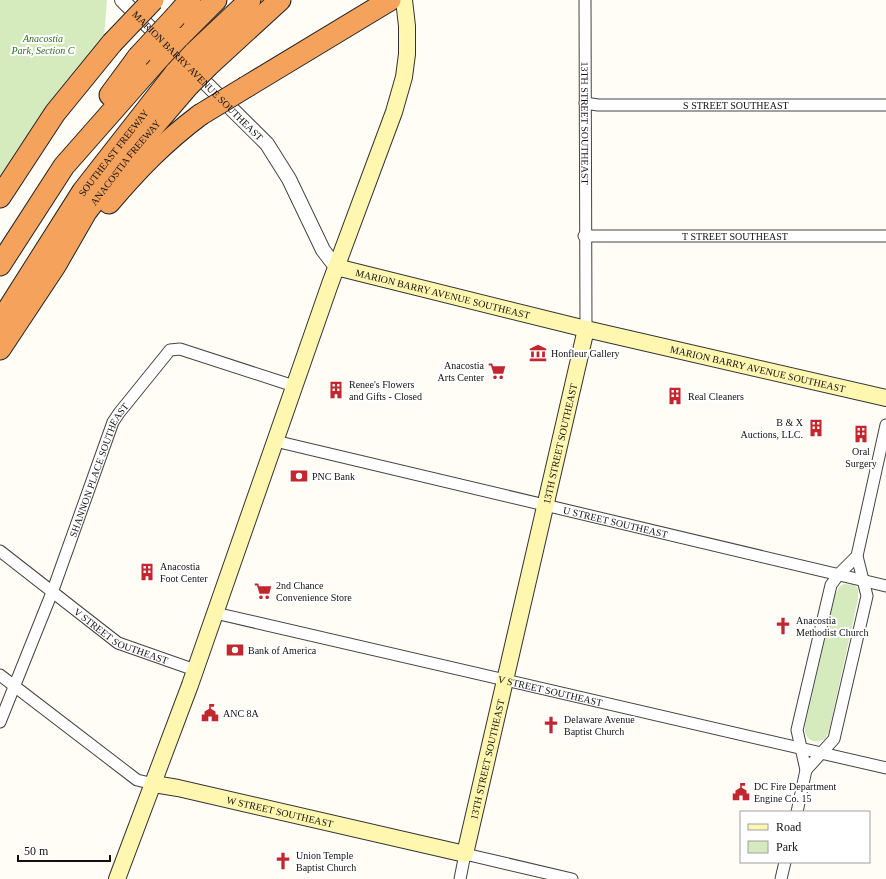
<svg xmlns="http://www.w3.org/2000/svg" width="886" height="879" viewBox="0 0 886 879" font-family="Georgia,serif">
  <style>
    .green { fill: #d5ebbd }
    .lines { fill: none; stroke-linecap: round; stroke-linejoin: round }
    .minor-casing { stroke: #444; stroke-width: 13 }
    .tertiary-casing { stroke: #444; stroke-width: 16 }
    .secondary-casing { stroke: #333; stroke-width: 18 }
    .motorway-casing { stroke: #222; stroke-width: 23 }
    .minor { stroke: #fff; stroke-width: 11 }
    .tertiary { stroke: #fff; stroke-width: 14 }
    .secondary { stroke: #fff6b0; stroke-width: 16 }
    .motorway { stroke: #f5a25d; stroke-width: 21 }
    .motorway-bridge-casing { stroke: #222; stroke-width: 23; stroke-linecap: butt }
    .motorway-bridge { stroke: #f5a25d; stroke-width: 21 }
    .labels { text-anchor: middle; stroke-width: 4; stroke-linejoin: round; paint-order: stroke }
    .park-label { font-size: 10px; font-style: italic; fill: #2f6b1f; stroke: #fff }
    .street-label { font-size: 10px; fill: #111; stroke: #fff }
    .poi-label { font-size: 10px; fill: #111; stroke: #fff; text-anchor: start }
  </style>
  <rect width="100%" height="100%" fill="#fffdf5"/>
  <!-- green -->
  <path class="green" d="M0,0H107L104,37L62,87L0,177Z
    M844,584L854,585L858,589V599L829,731L825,739C814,745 803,739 805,726L835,595L840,586Z"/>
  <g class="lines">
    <!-- minor casing -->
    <g class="minor-casing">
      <g id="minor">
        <path id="s1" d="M585,0L586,329"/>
        <path id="s2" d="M585,103L598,105H886"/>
        <path id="s3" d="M584,236H886"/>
        <path id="s4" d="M275,441L886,586"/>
        <path id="s5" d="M0,551L118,643L195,670"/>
        <path id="s6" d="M215,613L886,768"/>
        <path d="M0,675L137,780L154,784"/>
        <path id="s7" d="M0,722L53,590L113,422L119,413L170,350L180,349L294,386"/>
        <path d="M806,770L834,739L867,596L857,556"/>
        <path d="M797,812L806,770L797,730L831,585L839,574L857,556L886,425"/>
        <path d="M460,879L465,854L572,879"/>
        <path d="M781,879L785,862"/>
      </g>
    </g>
    <!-- tertiary casing -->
    <g class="tertiary-casing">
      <g id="tertiary">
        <path id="s8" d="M122,0L267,144L289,179L323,250L336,267"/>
      </g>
    </g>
    <!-- secondary casing -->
    <g class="secondary-casing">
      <g id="secondary">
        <path id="s9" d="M336,267L586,329L886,398"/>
        <path id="s10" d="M154,784L178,788L465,854L586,329"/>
        <path d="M117,879L190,685L330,284L394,112L404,77L407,54V26L404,0"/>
      </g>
    </g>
    <!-- motorway casing -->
    <g class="motorway-casing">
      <g id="motorway">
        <path d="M176,16L190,0"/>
        <path d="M178,38L216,0"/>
        <path d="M194,53L250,0"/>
        <path d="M208,66L280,0"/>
        <path d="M246,87L390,0"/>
        <path d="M110,95L138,57"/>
        <path d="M0,197L55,113L112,43"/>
        <path d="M109,203C139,168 163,143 200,115"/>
        <path d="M0,265L64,166L160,57"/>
        <path id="s11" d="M0,322L83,191L176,72"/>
        <path id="s12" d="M0,349L55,266L86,212L129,155L189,85"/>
      </g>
    </g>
    <!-- minor -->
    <use href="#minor" class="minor"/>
    <!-- tertiary -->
    <use href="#tertiary" class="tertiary"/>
    <!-- secondary -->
    <use href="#secondary" class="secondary"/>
    <!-- motorway -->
    <use href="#motorway" class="motorway"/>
    <!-- motorway-bridge casing -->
    <g class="motorway-bridge-casing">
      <path id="motorway-bridge" d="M112,43L153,0
        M138,57L176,16
        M160,57L178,38
        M176,72L194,53
        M189,85L208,66
        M200,115L246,87"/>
    </g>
    <!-- motorway-bridge -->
    <use href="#motorway-bridge" class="motorway-bridge"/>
  </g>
  <!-- icons -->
  <defs>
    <g id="museum-bare" transform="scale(1.38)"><path d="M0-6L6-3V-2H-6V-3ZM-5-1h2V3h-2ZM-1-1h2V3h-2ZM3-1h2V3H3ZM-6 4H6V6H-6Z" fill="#c4262e" stroke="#fff" stroke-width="2.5" paint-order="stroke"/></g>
    <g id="supermarket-bare" transform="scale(1.38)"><path d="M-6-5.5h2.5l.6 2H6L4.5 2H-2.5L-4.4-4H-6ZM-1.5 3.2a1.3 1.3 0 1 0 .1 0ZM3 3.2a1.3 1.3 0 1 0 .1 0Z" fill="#c4262e" stroke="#fff" stroke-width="2.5" paint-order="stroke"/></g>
    <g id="building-bare" transform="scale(1.38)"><path d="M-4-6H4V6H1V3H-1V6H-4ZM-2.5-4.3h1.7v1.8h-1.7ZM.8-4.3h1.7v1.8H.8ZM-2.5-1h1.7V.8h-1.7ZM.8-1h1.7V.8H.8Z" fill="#c4262e" stroke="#fff" stroke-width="2.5" paint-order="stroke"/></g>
    <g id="bank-bare" transform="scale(1.38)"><path d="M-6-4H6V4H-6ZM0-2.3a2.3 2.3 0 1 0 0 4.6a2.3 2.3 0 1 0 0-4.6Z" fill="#c4262e" stroke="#fff" stroke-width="2.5" paint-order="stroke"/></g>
    <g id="church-bare" transform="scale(1.38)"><path d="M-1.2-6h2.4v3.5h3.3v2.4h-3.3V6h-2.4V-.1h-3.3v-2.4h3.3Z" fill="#c4262e" stroke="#fff" stroke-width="2.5" paint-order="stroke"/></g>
    <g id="civic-bare" transform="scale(1.38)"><path d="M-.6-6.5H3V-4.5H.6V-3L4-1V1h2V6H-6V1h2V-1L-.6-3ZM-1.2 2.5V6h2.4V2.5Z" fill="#c4262e" stroke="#fff" stroke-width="2.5" paint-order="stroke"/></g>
  </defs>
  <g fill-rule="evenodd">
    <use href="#museum-bare" x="538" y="353"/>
    <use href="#supermarket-bare" x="497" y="371"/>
    <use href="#building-bare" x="336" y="390"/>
    <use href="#building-bare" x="675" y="396"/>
    <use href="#building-bare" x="816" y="428"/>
    <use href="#building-bare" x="861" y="434"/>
    <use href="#bank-bare" x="299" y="476"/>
    <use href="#building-bare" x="147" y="572"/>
    <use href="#supermarket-bare" x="263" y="591"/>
    <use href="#church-bare" x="783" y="626"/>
    <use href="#bank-bare" x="235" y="650"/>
    <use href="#civic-bare" x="210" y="713"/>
    <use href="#church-bare" x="551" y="725"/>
    <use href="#civic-bare" x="741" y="792"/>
    <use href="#church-bare" x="283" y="861"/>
  </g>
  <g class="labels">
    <!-- park labels -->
    <g class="park-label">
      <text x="43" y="42">Anacostia<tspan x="43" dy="12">Park, Section C</tspan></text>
    </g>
    <!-- street labels -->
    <g class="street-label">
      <text dy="4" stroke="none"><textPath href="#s8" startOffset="107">MARION BARRY AVENUE SOUTHEAST</textPath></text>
      <text dy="4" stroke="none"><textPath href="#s2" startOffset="151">S STREET SOUTHEAST</textPath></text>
      <text dy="4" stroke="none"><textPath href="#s1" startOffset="123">13TH STREET SOUTHEAST</textPath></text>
      <text dy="4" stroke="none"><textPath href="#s11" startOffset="204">SOUTHEAST FREEWAY</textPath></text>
      <text dy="4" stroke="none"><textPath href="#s12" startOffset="225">ANACOSTIA FREEWAY</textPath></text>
      <text dy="4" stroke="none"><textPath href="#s3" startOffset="151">T STREET SOUTHEAST</textPath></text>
      <text dy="4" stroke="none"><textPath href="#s9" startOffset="110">MARION BARRY AVENUE SOUTHEAST</textPath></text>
      <text dy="4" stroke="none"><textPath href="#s9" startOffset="434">MARION BARRY AVENUE SOUTHEAST</textPath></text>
      <text dy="4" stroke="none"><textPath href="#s10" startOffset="740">13TH STREET SOUTHEAST</textPath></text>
      <text dy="4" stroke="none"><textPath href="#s7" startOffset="271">SHANNON PLACE SOUTHEAST</textPath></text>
      <text dy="4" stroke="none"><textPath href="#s4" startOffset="350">U STREET SOUTHEAST</textPath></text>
      <text dy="4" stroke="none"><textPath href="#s5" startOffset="149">V STREET SOUTHEAST</textPath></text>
      <text dy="4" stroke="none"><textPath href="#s6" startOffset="344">V STREET SOUTHEAST</textPath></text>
      <text dy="4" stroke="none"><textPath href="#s10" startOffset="416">13TH STREET SOUTHEAST</textPath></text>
      <text dy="4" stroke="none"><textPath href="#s10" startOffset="129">W STREET SOUTHEAST</textPath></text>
    </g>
    <!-- poi labels -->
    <g class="poi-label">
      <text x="551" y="357">Honfleur Gallery</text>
      <text x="484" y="369" text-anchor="end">Anacostia<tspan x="484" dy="12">Arts Center</tspan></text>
      <text x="349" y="388">Renee's Flowers<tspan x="349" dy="12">and Gifts - Closed</tspan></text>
      <text x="688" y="400">Real Cleaners</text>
      <text x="803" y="426" text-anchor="end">B &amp; X<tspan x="803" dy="12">Auctions, LLC.</tspan></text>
      <text x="861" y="455" text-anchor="middle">Oral<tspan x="861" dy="12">Surgery</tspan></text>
      <text x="312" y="480">PNC Bank</text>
      <text x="160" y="570">Anacostia<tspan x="160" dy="12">Foot Center</tspan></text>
      <text x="276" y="589">2nd Chance<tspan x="276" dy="12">Convenience Store</tspan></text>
      <text x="796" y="624">Anacostia<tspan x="796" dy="12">Methodist Church</tspan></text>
      <text x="248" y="654">Bank of America</text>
      <text x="223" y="717">ANC 8A</text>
      <text x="564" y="723">Delaware Avenue<tspan x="564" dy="12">Baptist Church</tspan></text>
      <text x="754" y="790">DC Fire Department<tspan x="754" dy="12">Engine Co. 15</tspan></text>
      <text x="296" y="859">Union Temple<tspan x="296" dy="12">Baptist Church</tspan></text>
    </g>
  </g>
  <!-- legend -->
  <rect x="740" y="811" width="130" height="52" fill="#ffffff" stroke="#a0a0a0"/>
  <rect x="748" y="824" width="20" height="6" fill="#fff6b0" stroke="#a0a0a0"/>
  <text x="776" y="831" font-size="12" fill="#111111">Road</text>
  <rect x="748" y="841" width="20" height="12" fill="#d5ebbd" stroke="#a0a0a0"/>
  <text x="776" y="851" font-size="12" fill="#111111">Park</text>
  <!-- scale -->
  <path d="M18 855v6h92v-6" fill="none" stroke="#111111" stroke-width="2"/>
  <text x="24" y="855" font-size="12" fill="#111111" stroke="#ffffff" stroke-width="3" paint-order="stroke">50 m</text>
</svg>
